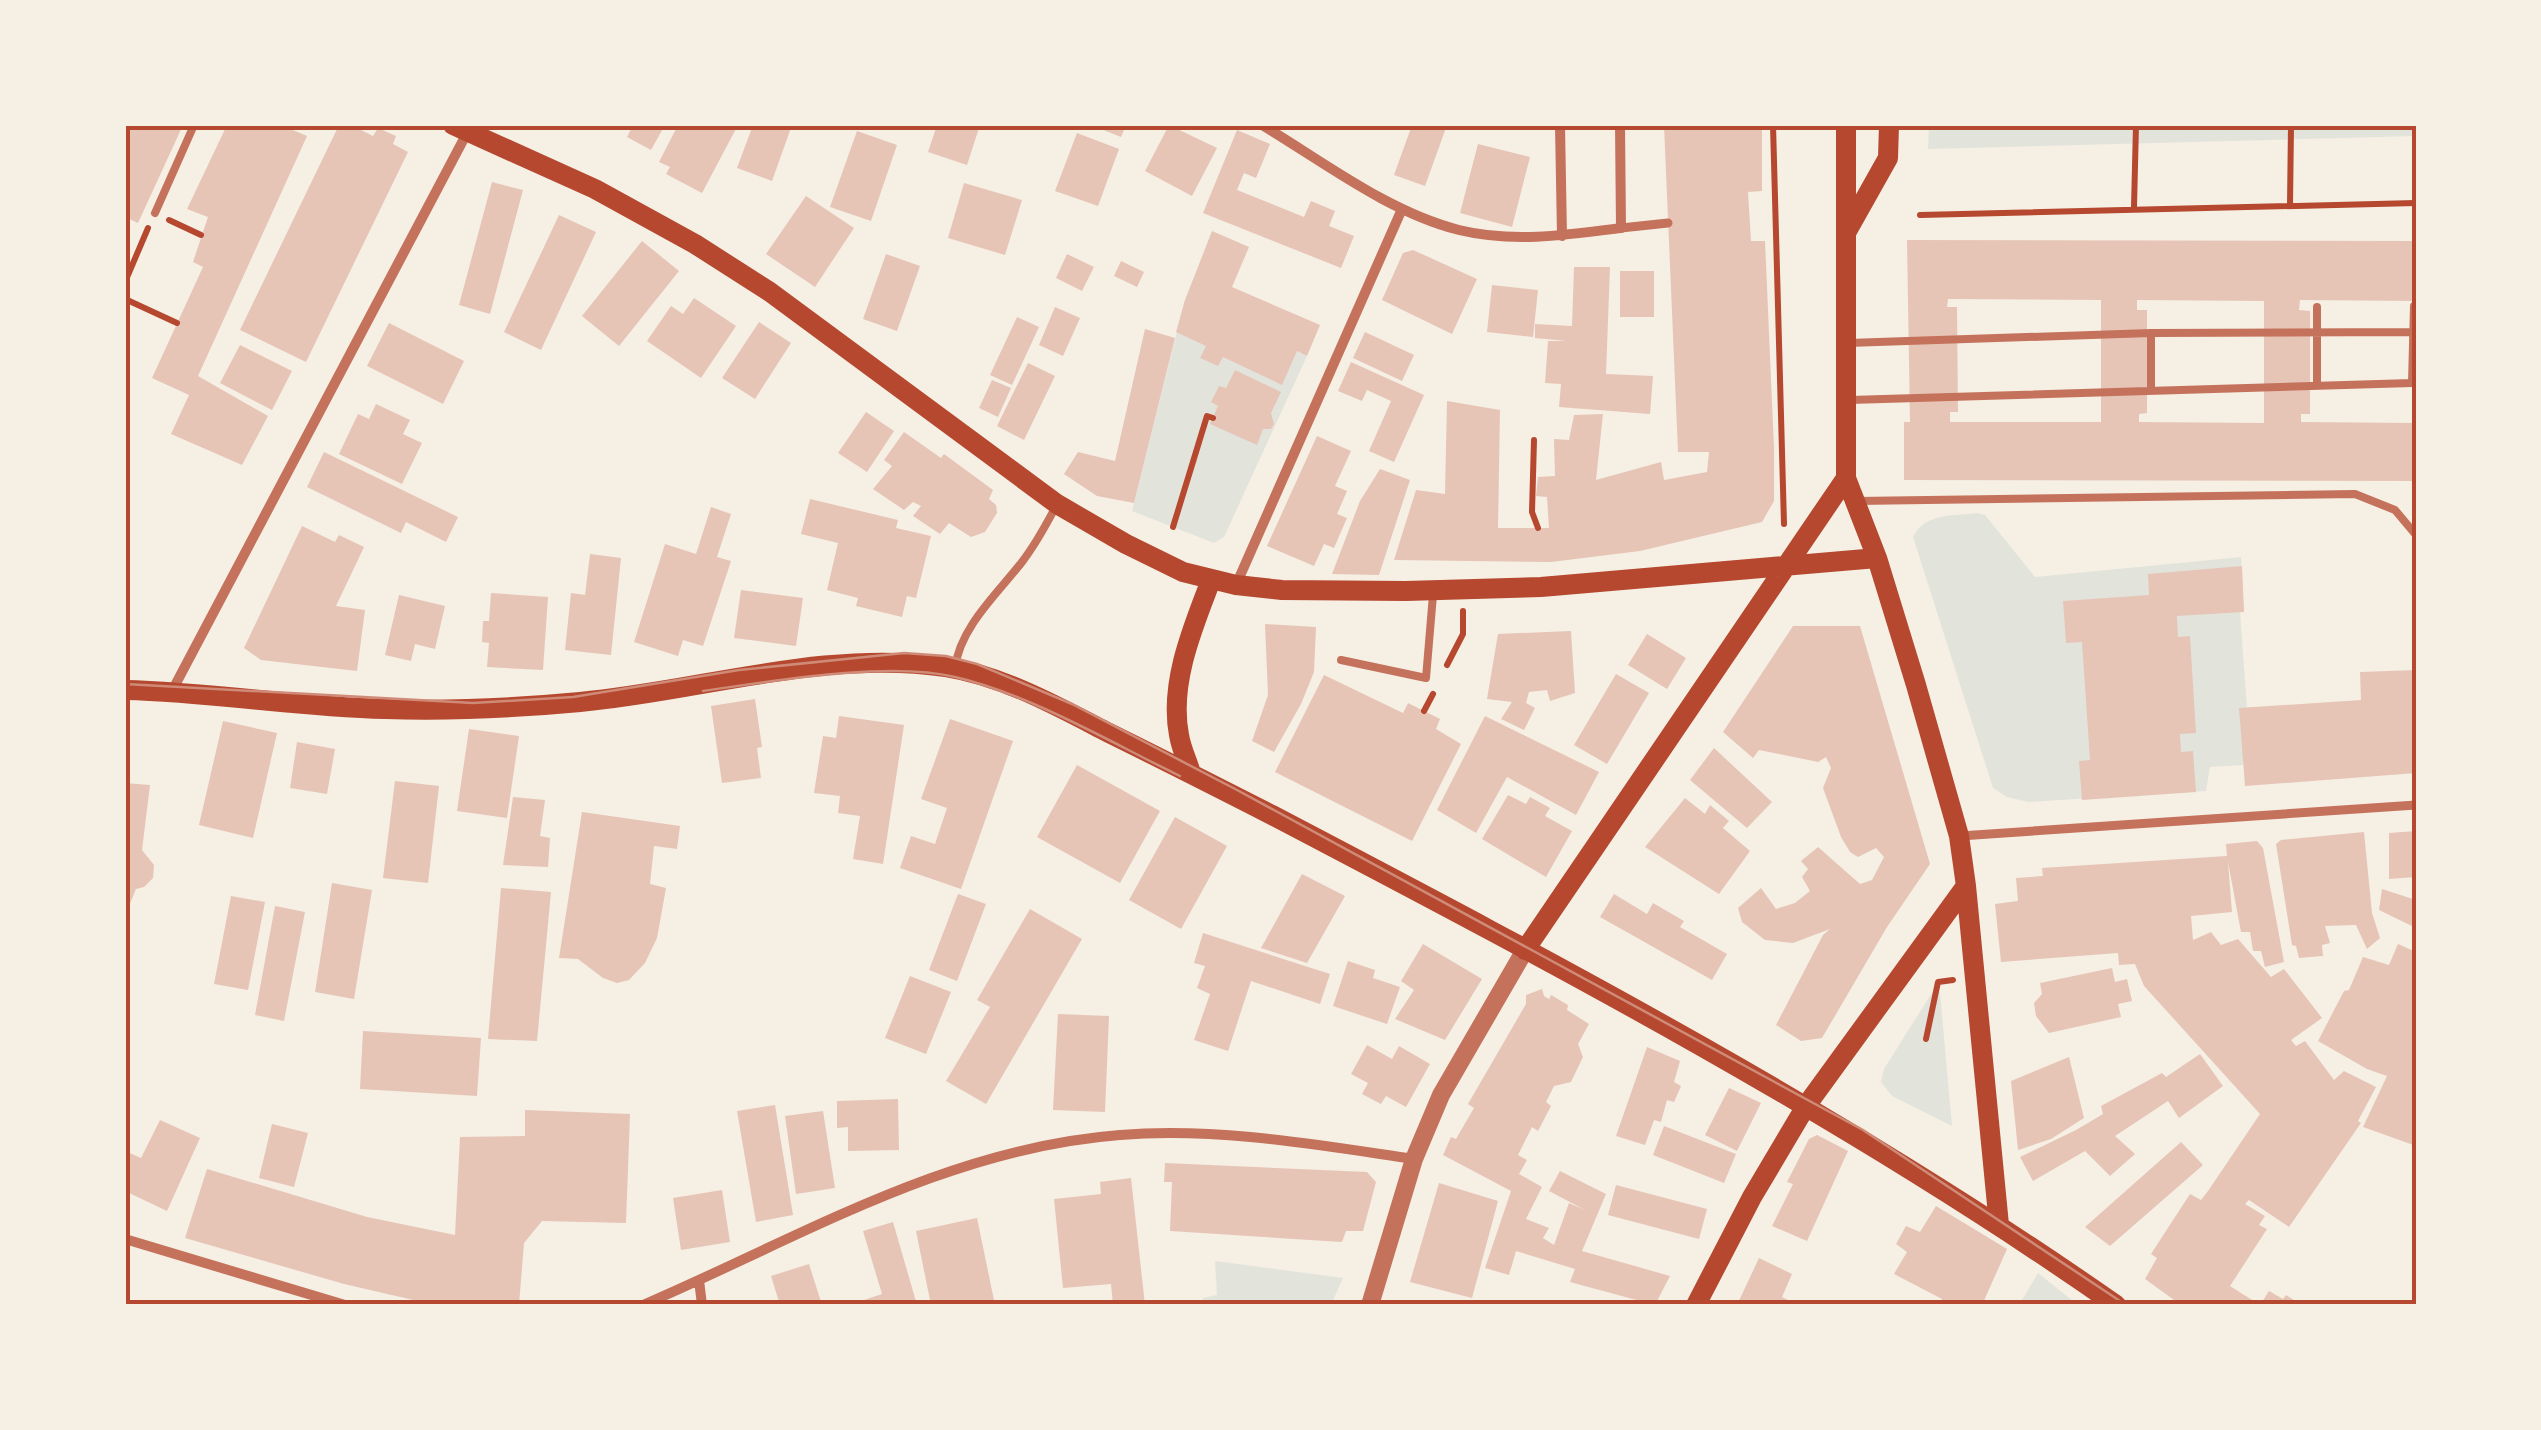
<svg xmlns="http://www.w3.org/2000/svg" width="2541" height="1430" viewBox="0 0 2541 1430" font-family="Spectral,serif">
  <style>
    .green { fill: #e2e4dc }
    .building { fill: #e6c5b7; fill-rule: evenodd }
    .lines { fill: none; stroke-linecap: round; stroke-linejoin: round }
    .path { stroke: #b5482f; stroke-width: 6 }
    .service { stroke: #c5725c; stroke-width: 8 }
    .pedestrian { stroke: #c5725c; stroke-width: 9 }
    .minor { stroke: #c5725c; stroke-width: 10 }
    .tertiary { stroke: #c5725c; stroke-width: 18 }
    .secondary { stroke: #b5482f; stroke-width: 20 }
    .tram { stroke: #cf8b77; stroke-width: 2.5 }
    .neatline { fill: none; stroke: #b5482f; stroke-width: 4 }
  </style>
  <rect width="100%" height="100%" fill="#f6efe4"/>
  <!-- green -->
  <path class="green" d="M1929,125H2416V136L1928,149Z
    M1185,300L1307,356L1224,537L1214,543L1132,511Z
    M1977,513L1985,515L2035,577L2241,557L2244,612H2240L2247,708L2243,765L2210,767L2206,791L2028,802L2007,797L1993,788L1913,537C1924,513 1953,516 1977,513Z
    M1933,991L1940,992L1952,1126L1892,1096L1881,1082L1884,1069Z
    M1215,1261L1343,1278L1331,1305H1203V1298L1217,1295Z
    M2038,1273L2078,1305H2019Z"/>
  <!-- building -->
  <path class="building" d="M125,125H183L138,223L125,217V150L130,140L125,138Z
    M227,125H281L307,136L198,376L268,416L242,465L171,434L189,395L152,378L203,267L193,262L208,217L187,209Z
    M339,125H351L373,136L378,128L396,136L393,144L408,152L306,362L240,330Z
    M633,125H665L651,150L627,137Z
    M678,125L689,130L692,125H738L702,193L666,174L670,167L659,162Z
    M753,125H792L772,181L737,168Z
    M937,125H980L967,165L928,152Z
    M1091,125H1126L1121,137Z
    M1169,125L1217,148L1192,196L1145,171Z
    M1412,125H1447L1425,186L1394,175Z
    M1664,125H1762V191L1748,192L1751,241H1765L1774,447V501L1762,522L1640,551L1551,562L1394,560L1416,490L1445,494L1447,401L1500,410L1498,528H1549L1547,497L1536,496L1538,477L1555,476L1554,439L1569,440L1574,415L1603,414L1596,480L1661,462L1664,480L1707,472L1709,452H1678Z
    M1237,130L1270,144L1256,178L1244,173L1237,190L1304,217L1311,201L1335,211L1329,226L1354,236L1341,268L1203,213Z
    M857,131L897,145L871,221L830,207Z
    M1077,133L1119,149L1098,206L1055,191Z
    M1478,144L1530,157L1512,227L1460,213Z
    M492,182L523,190L490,314L459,305Z
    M964,183L1022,200L1005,255L948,238Z
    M806,196L854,228L815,287L766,254Z
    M559,215L596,232L541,350L504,332Z
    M1212,231L1249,247L1232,287L1320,325L1307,356L1297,351L1282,385L1223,357L1218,366L1200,358L1206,346L1176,332L1185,300Z
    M1907,240L2416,241V301L2300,300L2299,310L2310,311V414H2301V422L2416,423V481L1904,480V422H1910ZM1948,299L2101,300V422H1950V412H1958L1957,307H1947ZM2137,300L2264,301V423L2139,422V414L2147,413V310H2137Z
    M642,241L679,271L619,346L582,316Z
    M1413,250L1477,279L1452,334L1382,300L1403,253Z
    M886,254L920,266L897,331L863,319Z
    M1067,254L1094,267L1082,291L1056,278Z
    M1121,261L1144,272L1137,287L1114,276Z
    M1574,267H1610L1606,374L1653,376L1650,414L1559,407L1561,384L1545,383L1548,341H1567L1535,338V324L1572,326Z
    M1620,271H1654V317H1620Z
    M1492,285L1538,290L1533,337L1487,332Z
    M694,298L736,326L701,378L647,341L671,306L683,314Z
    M1055,307L1080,318L1063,356L1039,345Z
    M1017,317L1039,327L1012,385L990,375Z
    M759,322L791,343L755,399L722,378Z
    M389,323L464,361L443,404L367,366Z
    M1145,329L1175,338L1134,503L1097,496L1064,474L1078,452L1115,461Z
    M1365,332L1414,355L1402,381L1353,358Z
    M240,345L292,371L272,410L220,383Z
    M1351,362L1424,395L1394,462L1369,451L1391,401L1367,390L1362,401L1338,391Z
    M1028,363L1055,376L1024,440L997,426Z
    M1235,370L1281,392L1271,413L1274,424L1271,429H1263L1257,445L1210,424L1218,406L1211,402L1219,386L1226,388Z
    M992,380L1011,388L998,417L979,408Z
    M376,404L410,420L403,434L422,443L402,484L339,454L358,414L369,419Z
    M866,412L894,431L867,472L838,453Z
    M904,432L941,458L944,454L993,490L989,499L996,505L997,513L985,532L971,537L949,523L940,534L913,516L921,506L913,502L904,510L873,489L892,466L884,460Z
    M1317,436L1351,451L1335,486L1347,491L1337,514L1347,518L1334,548L1324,544L1314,566L1267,546Z
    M324,452L458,517L446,542L406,522L401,533L307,487Z
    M1380,469L1410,480L1379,575L1332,574L1360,501Z
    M810,499L898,520L896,528L931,536L916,598L907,596L902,617L856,606L858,598L827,590L838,543L801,534Z
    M711,507L731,514L717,557L731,561L703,646L683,640L678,656L634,642L665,544L696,554Z
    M302,526L335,542L339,535L364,547L336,606L365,610L357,671L261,660L244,648Z
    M590,554L621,558L611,655L565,650L571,593L585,595Z
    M2242,566L2244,612L2177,616L2178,637L2190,636L2196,733L2180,734L2181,752L2193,751L2196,792L2082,800L2079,761L2090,760L2082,642L2066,643L2063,601L2149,595L2148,574Z
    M741,590L803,598L796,646L734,638Z
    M491,593L548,597L543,670L487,667L489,643L482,642L483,621H489Z
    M399,595L445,606L435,649L415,644L411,661L385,655Z
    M1265,624L1316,627L1314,672L1301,704L1274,752L1252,741L1268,695Z
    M1793,626H1860L1930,864L1887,927L1822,1038L1801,1041L1776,1025L1823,935L1830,929L1793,943L1765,940L1742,922L1738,908L1761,888L1776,909L1795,903L1810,891L1802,877L1808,869L1801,861L1818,847L1860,884L1872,880L1884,857L1876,848L1858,857L1850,852L1841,837L1823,788L1831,768L1826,757L1818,762L1759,750L1753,758L1723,732Z
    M1571,631L1575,693L1550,701L1547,690L1529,692L1526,703L1535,708L1524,730L1501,719L1512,702L1487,699L1498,634Z
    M1647,634L1686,658L1667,689L1628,665Z
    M2416,670V773L2245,786L2239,708L2361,700L2360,672Z
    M1616,674L1649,693L1607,764L1574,745Z
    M1324,675L1403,713L1408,703L1440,719L1436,729L1461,744L1412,841L1275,772Z
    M755,699L762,747L757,748L761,778L722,783L711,706Z
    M839,716L904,725L883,864L853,859L860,816L838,813L840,796L814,793L823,736L836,738Z
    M1485,716L1599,772L1576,815L1507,777L1476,833L1437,810Z
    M950,719L1013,741L961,889L900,868L911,836L935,844L947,808L921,799Z
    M223,721L277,733L253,838L199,825Z
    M469,729L519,736L507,818L457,811Z
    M297,742L335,749L327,794L290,788Z
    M1714,748L1772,802L1747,828L1690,780Z
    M1077,765L1160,811L1120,883L1037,837Z
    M395,781L439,786L428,883L383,878Z
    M125,783L150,785L142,850L154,865L153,878L144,887L136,889L125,916Z
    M1508,795L1526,804L1530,797L1550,808L1545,816L1572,831L1546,877L1482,839Z
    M513,797L545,800L540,836L550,838L548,867L503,865Z
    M1685,798L1705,814L1710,805L1729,821L1723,828L1750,851L1719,894L1645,847Z
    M582,812L680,826L677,849L654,846L650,884L666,888L657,938L645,963L629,980L617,983L603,978L578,959L559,958Z
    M1175,817L1227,846L1181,929L1129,900Z
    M2416,831V877L2389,879V833Z
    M2364,832L2372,913L2380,938L2367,949L2356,925L2325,926L2330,943L2322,945L2323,956L2299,958L2296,946L2292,945L2276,844L2281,840Z
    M2257,841L2263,848L2284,962L2265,967L2261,951H2253L2250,932H2241L2228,862L2232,912L2191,916L2193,940L2211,932L2221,945L2238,939L2271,977L2284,969L2322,1018L2291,1040L2296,1046L2305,1041L2334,1080L2344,1071L2376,1087L2358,1121L2361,1123L2289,1227L2249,1200L2245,1204L2265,1216L2259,1225L2267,1229L2230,1286L2260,1305L2269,1291L2283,1299L2286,1295L2302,1305H2181L2145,1279L2157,1258L2151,1254L2190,1194L2201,1200L2208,1191L2260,1114L2144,986L2135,964L2119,965L2118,953L2001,962L1995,904L2018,901L2016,878L2043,876L2042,868L2227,856L2226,844Z
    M1302,874L1345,896L1307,963L1261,948Z
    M332,883L372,890L354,999L315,992Z
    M501,888L551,892L537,1041L488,1039Z
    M2382,889L2416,900V928L2379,910Z
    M958,894L986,904L957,981L929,970Z
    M1614,894L1647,914L1653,903L1684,921L1680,927L1727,954L1712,980L1600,917Z
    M231,896L265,902L248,990L214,984Z
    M275,906L305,912L284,1021L255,1015Z
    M1030,909L1082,939L986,1104L946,1081L990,1007L977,1000Z
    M1203,933L1330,974L1320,1004L1251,981L1228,1051L1194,1040L1210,994L1197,988L1205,966L1194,963Z
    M1423,944L1482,979L1445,1040L1395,1019L1414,990L1401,981Z
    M2398,944L2416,952V1146L2363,1127L2387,1076L2367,1069L2318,1041L2344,991L2349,990L2363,957L2389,965Z
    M1348,961L1375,970L1373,978L1400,987L1387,1024L1333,1006Z
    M2112,968L2115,982L2127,979L2132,1001L2118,1004L2121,1017L2049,1033L2036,1016L2034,1003L2042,994L2040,983Z
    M910,976L951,992L926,1054L885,1038Z
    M1542,989L1544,996L1549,999L1551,995L1568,1005L1567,1010L1589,1024L1578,1044L1583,1057L1571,1082L1554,1086L1546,1102L1551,1106L1538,1131L1532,1127L1518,1155L1527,1160L1519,1174L1542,1187L1526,1219L1549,1228L1543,1238L1554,1245L1569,1203L1585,1210L1549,1191L1560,1171L1606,1194L1582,1251L1670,1276L1655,1305L1570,1282L1575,1269L1516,1251L1509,1275L1485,1268L1511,1191L1443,1155L1451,1137L1456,1139L1474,1108L1468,1104L1526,1004V995Z
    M1058,1014L1109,1016L1105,1112L1053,1110Z
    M363,1031L481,1038L477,1096L360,1089Z
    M1367,1045L1392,1059L1399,1046L1430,1064L1406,1107L1386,1096L1381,1104L1362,1094L1368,1083L1351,1074Z
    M1647,1047L1680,1061L1674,1082L1681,1086L1674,1102L1667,1100L1661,1122L1654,1120L1645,1145L1616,1136Z
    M2200,1054L2223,1086L2179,1118L2168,1101L2115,1136L2135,1154L2110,1176L2085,1151L2033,1181L2020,1157L2076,1130L2103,1114L2101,1106L2162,1073L2166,1077Z
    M2069,1057L2084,1118L2051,1139L2018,1150L2011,1081Z
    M1729,1088L1761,1103L1737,1151L1705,1135Z
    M898,1099L899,1150L848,1151V1127L837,1128V1101Z
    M775,1105L793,1215L756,1222L737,1111Z
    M525,1110L630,1114L626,1223L542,1221L524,1243L519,1305H435L344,1284L185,1238L207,1169L367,1217L455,1235L460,1137L525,1136Z
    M823,1111L835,1188L796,1194L785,1116Z
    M160,1120L200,1138L167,1211L125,1191V1151L141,1158Z
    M272,1124L308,1133L294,1187L259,1178Z
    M1664,1126L1736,1154L1724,1183L1653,1155Z
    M1817,1135L1848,1151L1807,1241L1772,1226L1793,1184L1787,1182L1809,1139Z
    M2181,1142L2203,1165L2110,1246L2085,1227Z
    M1165,1163L1367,1172L1376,1182L1363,1231H1346L1342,1242L1170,1231L1172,1182H1164Z
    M1131,1178L1145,1305H1113L1111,1284L1063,1288L1054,1199L1101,1194L1100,1182Z
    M1439,1183L1498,1201L1472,1298L1410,1282Z
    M1616,1185L1707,1209L1699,1239L1608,1215Z
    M722,1190L730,1242L681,1250L673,1198Z
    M1936,1206L2007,1249L1982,1305H1940L1942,1299L1894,1274L1907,1252L1896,1244L1906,1226L1920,1232Z
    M977,1218L995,1305H931L916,1231Z
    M893,1222L917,1305H849L882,1294L863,1231Z
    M1759,1258L1792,1274L1782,1297L1798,1305H1737Z
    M809,1264L822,1305H780L771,1276Z"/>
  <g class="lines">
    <!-- path -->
    <path class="path" d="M1773,125L1784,524
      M2290,205L2291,125
      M2134,207L2136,125
      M1920,215L2416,203
      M169,220L201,235
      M125,282L148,228
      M125,299L177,323
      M1534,440L1532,512L1538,528
      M1173,527L1207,416L1213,418
      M1447,665L1463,634V611
      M1424,711L1433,694
      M1926,1039L1938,982L1953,980"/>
    <!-- service -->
    <path class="service" d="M155,213L194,125
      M2151,333V389
      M1848,343L2151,333L2413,332
      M2317,385V307
      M1850,400L2412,383L2414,306
      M1856,501L2355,494L2395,510L2416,535
      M1341,660L1426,678L1433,595
      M955,668C960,627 998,593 1022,562C1035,545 1045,527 1055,508"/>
    <!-- pedestrian -->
    <path class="pedestrian" d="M1621,228L1668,223
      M1960,836L2416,805"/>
    <!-- minor -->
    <path class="minor" d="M1262,125C1324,162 1388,212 1459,230C1512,243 1567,235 1621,228L1620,125
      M1560,125L1562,236
      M1236,585L1402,209
      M172,691L468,131
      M125,1239L345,1305
      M699,1280L702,1305
      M643,1305C799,1238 947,1148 1120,1135C1218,1127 1318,1145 1414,1159"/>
    <!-- tertiary -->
    <path class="tertiary" d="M1370,1305L1414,1159L1441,1095L1525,950"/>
    <!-- secondary -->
    <path class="secondary" d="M453,125L595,189L695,244L770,292L1057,504L1126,544L1183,572L1236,585L1282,590L1406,591L1541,587L1877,558
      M1846,125V478L1877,558L1916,685L1959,836L1966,886L1999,1225
      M1847,231L1888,158L1889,125
      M125,690C212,692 298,707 385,709C449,711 516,708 580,702C701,691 824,649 946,667C1003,676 1057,706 1107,732C1162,759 1217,787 1272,815C1560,966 1849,1118 2116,1305
      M1191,773C1187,760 1181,748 1179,735C1169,683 1193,627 1211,580
      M1525,950L1846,478
      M1696,1305L1752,1197L1806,1106L1966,886"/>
    <!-- tram -->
    <path class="tram" d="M125,684L473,703L573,697L739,670L904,653L946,656L977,664L1072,704L1237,790L1863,1130L2126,1305
      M703,691C773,681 888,661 955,677C1029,694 1112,743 1180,776"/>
  </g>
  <!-- border -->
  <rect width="2541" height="1430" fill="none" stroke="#f6efe4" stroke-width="255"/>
  <rect x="128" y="128" width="2286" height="1174" class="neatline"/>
</svg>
